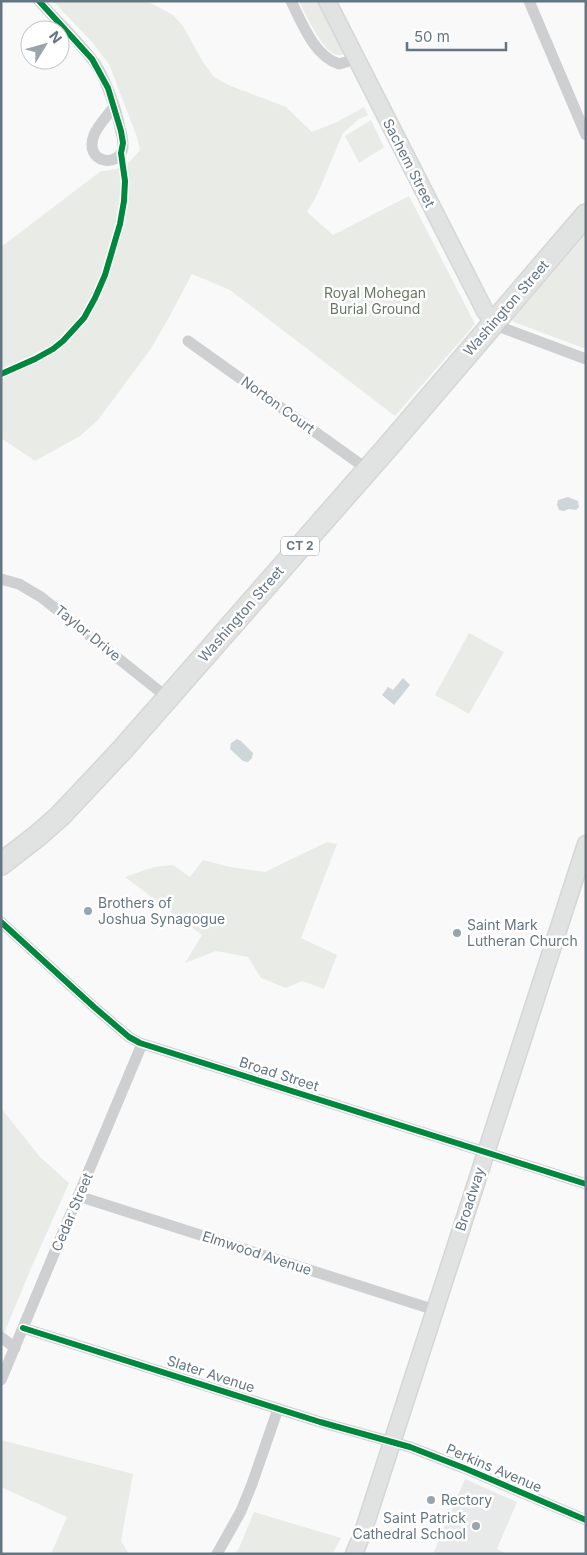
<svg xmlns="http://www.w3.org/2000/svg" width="587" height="1555" viewBox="0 0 587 1555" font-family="Inter,sans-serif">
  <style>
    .built { fill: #e8e9e9 }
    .green { fill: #e8ebe6 }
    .water { fill: #ced6d9 }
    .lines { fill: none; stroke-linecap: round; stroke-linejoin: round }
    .secondary-casing { stroke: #d5d6d7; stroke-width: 19 }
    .highway-casing { stroke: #d5d6d6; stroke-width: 24 }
    .street { stroke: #cecfd0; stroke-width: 11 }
    .secondary { stroke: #e1e2e2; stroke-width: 16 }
    .highway { stroke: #e1e2e2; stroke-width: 21 }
    .cycleway-casing { stroke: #fff; stroke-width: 9 }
    .cycleway { stroke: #00873e; stroke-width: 6 }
    .poi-dot { fill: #99a4ac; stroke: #fff; stroke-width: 2 }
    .labels { text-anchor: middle; stroke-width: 5; stroke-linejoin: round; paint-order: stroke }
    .shield { fill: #fff; stroke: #939fa8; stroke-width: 1 }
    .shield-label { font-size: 12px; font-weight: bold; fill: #657683 }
    .street-label { font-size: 14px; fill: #657683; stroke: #fff }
    .park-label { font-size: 14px; fill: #687a64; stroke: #fff }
    .poi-label { font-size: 14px; fill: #657683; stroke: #fff; text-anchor: start }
  </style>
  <rect width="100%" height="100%" fill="#f9f9f9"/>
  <!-- built -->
  <path class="built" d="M465,1479L517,1502L497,1549L503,1552L502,1554H433Z"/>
  <!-- green -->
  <path class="green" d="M53,1H147L173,15L183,26L203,62L214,77L228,85L286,107L312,132L337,122L364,107L368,115L359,119L343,133L317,195L307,212L333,235L409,196L475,324L395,416L230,290L192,274L167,321L150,350L98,420L80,436L35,461L1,438V247L101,171C121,170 127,166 140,150L137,137L109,64L92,42Z
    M299,1H319L344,54C327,64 306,14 299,1Z
    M371,120L384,147L359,163L345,136Z
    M586,234V349L514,322L512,320Z
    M469,633L504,652L469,714L435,695Z
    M327,842L337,844L301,938L337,955L324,989L302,981L286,988L261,978L248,957L216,951L185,963L202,935L125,877L154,867L173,865L190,877L203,860L230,867L265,872Z
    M1,1108L40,1157L69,1183L32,1266L2,1338Z
    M1,1440L133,1474L121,1541L129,1554H51L67,1517L1,1487Z
    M254,1512L341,1538L332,1554H235L240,1546Z"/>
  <!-- water -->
  <path class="water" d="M568,497L578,501L579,507L576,510L569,509L564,511L559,510L557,505L558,500Z
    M403,678L410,685L394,705L382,695L388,687L393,690Z
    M237,739L241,741L253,753L252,758L248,762L243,761L230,749L231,743Z"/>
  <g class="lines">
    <!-- secondary casing -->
    <g class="secondary-casing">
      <path id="secondary" d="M327,1L485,311L494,322
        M354,1554L363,1532L586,844"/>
    </g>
    <!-- highway casing -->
    <g class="highway-casing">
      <path id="highway" d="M1,864L36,837L60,816L122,750L386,449L586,215"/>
    </g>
    <!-- street -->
    <path class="street" d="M39,1C56,20 75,38 91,58C104,74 116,107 120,128C122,134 123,141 123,147C120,169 83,163 94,135C98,125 107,116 114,107
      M291,1C302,23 314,56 339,64L356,59
      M529,1L586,135
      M494,322L503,328L586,359
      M188,341L367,469
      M1,579L19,584L41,597L168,698
      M1,922L94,1007L129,1037L140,1043L586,1184
      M78,1196L435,1310
      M23,1328L320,1422L410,1447L464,1468L586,1520
      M1,1337L15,1348
      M1,1380L142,1044
      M217,1554L241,1511L252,1484L278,1409"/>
    <!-- secondary -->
    <use href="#secondary" class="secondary"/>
    <!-- highway -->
    <use href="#highway" class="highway"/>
    <!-- cycleway casing -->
    <g class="cycleway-casing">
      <path id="cycleway" d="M1,374L35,359L53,349L63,341L84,318L95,298L105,275L120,224L124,201L125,181L121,153L123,143L121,131L108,88L92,59L39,1
        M1,922L94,1007L129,1037L140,1043L586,1184
        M23,1328L320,1422L410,1447L464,1468L586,1520"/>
    </g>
    <!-- cycleway -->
    <use href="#cycleway" class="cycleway"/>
  </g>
  <!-- markers -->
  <g class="poi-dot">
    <circle cx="88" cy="911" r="5"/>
    <circle cx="457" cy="933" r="5"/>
    <circle cx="431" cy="1500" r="5"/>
    <circle cx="476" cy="1526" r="5"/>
  </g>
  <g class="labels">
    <!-- shield labels -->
    <rect class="shield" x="281" y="536.5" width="38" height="19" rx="4"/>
    <g class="shield-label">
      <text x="300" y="550">CT 2</text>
    </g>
    <!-- street labels -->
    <g class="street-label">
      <text transform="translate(409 163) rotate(63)" y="5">Sachem Street</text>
      <text transform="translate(506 308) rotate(-49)" y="5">Washington Street</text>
      <text transform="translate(278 405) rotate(36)" y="5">Norton Court</text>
      <text transform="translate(241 614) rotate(-49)" y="5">Washington Street</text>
      <text transform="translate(88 633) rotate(39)" y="5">Taylor Drive</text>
      <text transform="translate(279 1074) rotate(18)" y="5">Broad Street</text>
      <text transform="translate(470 1199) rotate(-72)" y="5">Broadway</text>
      <text transform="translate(72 1212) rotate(-67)" y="5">Cedar Street</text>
      <text transform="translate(257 1253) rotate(18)" y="5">Elmwood Avenue</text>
      <text transform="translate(211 1374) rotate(18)" y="5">Slater Avenue</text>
      <text transform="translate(494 1468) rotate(23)" y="5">Perkins Avenue</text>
    </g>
    <!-- park labels -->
    <g class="park-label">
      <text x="375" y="298">Royal Mohegan<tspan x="375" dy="16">Burial Ground</tspan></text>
    </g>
    <!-- poi labels -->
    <g class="poi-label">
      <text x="98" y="908">Brothers of<tspan x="98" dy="16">Joshua Synagogue</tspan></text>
      <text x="467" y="930">Saint Mark<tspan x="467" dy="16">Lutheran Church</tspan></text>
      <text x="441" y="1505">Rectory</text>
      <text x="466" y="1523" text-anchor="end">Saint Patrick<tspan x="466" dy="16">Cathedral School</tspan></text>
    </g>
  </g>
  <!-- border -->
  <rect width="587" height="1555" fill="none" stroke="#657683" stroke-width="5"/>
  <!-- north arrow -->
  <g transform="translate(45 45) rotate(53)"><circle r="24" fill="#ffffff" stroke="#c1c8cd"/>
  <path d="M0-4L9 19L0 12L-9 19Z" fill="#99a4ac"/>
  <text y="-8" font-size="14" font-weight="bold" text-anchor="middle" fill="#657683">N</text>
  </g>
  <!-- scale -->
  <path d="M407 42v8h99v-8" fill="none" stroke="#657683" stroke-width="2.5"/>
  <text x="414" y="42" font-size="15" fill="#657683" stroke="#ffffff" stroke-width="4" paint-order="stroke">50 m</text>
</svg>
